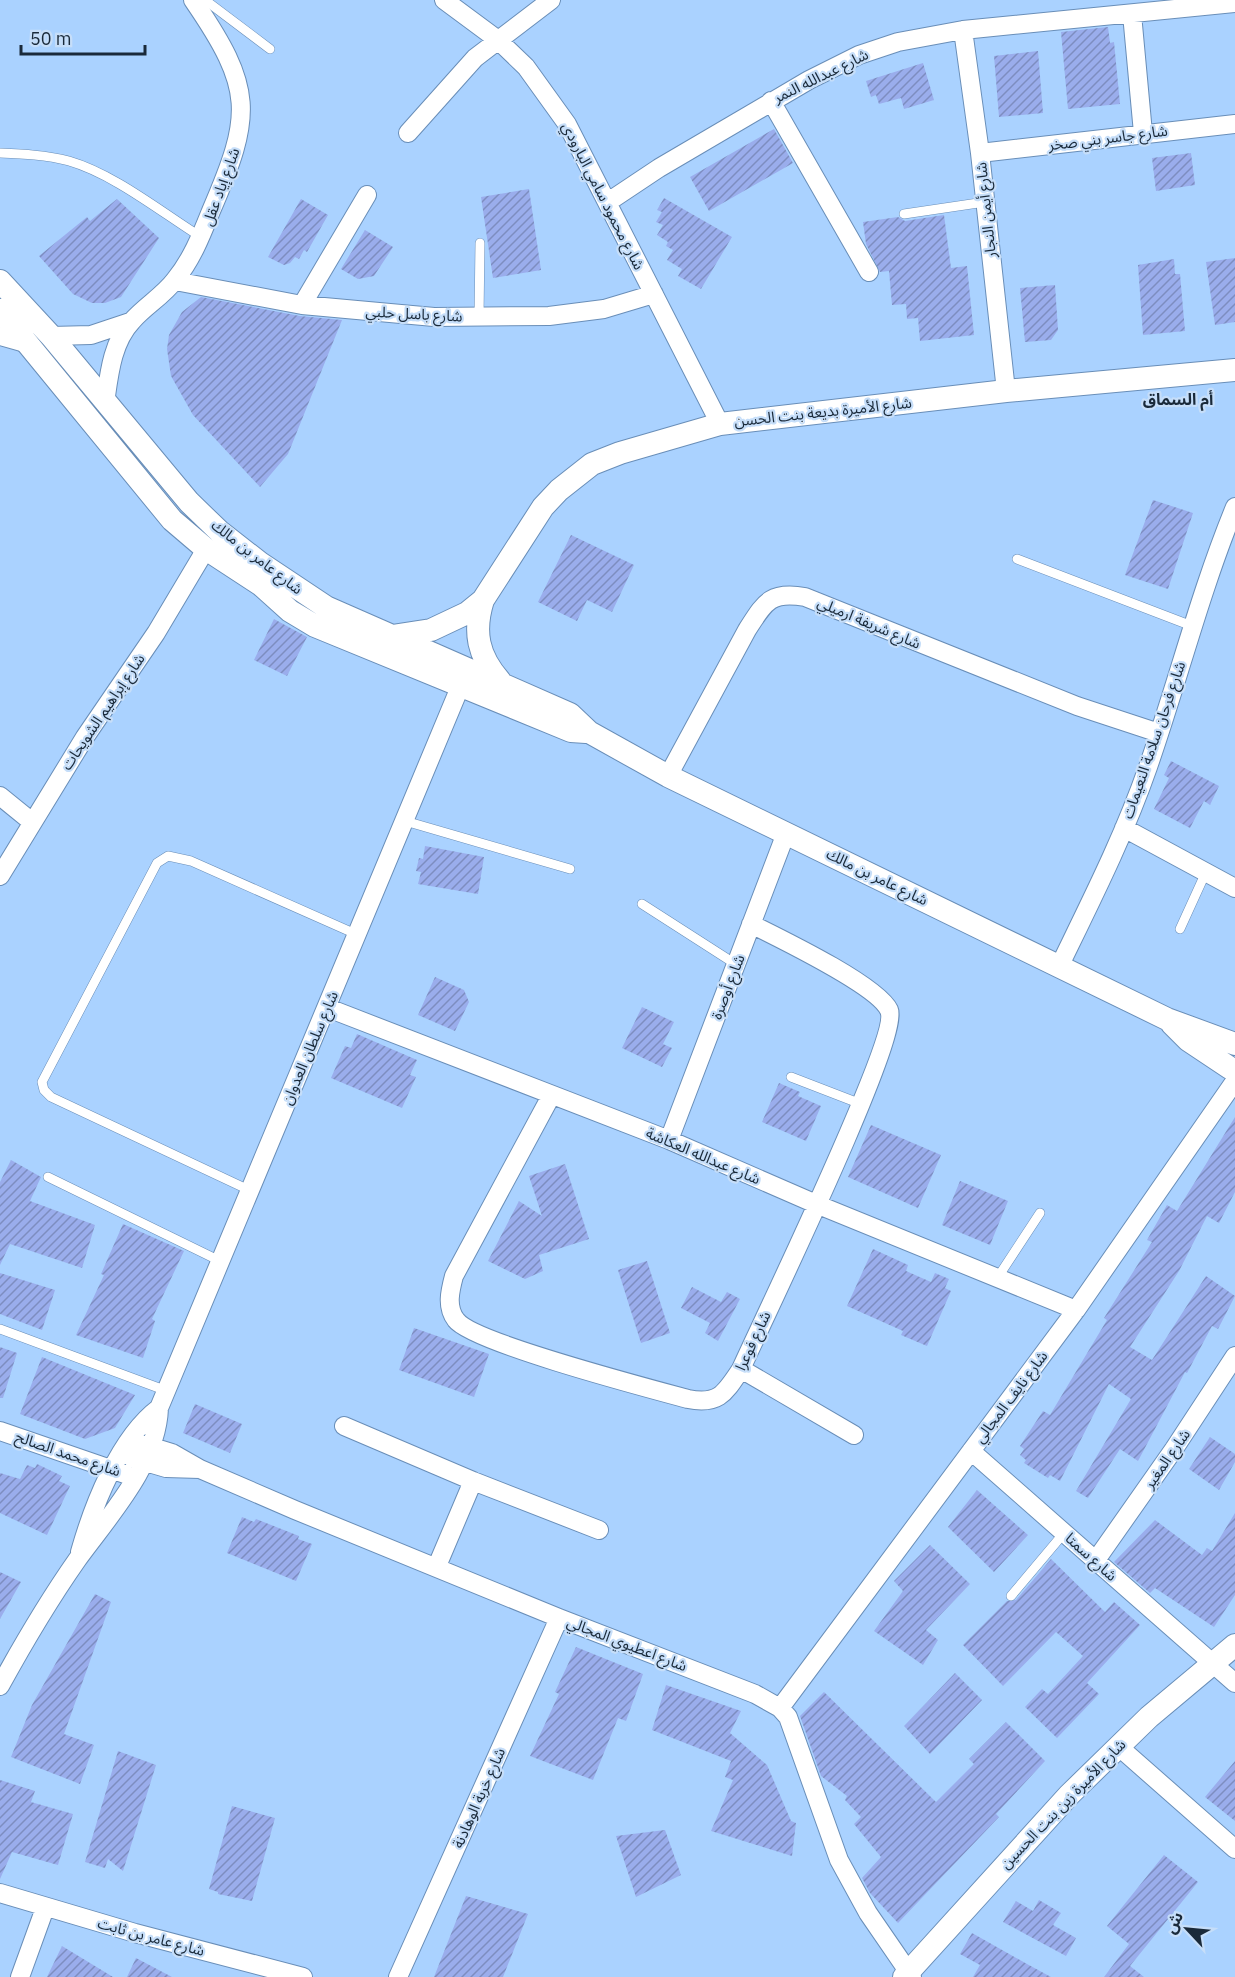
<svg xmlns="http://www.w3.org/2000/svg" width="1235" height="1977" viewBox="0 0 1235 1977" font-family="'IBM Plex Sans','Noto Sans Arabic',sans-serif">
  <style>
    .building { fill: url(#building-hatch) }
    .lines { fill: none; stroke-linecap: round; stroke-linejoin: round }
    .service-casing { stroke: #698eb8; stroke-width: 10 }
    .minor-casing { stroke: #698eb8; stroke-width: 20 }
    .tertiary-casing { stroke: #698eb8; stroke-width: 24 }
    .service { stroke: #fff; stroke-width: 9 }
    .minor { stroke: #fff; stroke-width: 18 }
    .tertiary { stroke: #fff; stroke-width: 22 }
    .labels { text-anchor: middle; stroke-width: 4.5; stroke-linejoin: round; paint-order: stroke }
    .street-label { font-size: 15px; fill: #1a2a3a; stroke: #c6def9 }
    .neighbourhood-label { font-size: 16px; font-weight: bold; fill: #1a2a3a; stroke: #c6def9 }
  </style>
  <defs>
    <pattern id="building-hatch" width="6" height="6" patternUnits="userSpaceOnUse" patternTransform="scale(1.5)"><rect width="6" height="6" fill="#9aadec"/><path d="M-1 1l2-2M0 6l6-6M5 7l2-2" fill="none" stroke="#7d8dc0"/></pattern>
  </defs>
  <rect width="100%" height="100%" fill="#aad2ff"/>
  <!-- building -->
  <path class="building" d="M1108,27L1110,43L1114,42L1120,104L1068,109L1061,32Z
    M1038,51L1043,113L999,117L994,56Z
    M923,63L934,100L904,109L901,98L879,104L876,95L871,97L866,81Z
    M774,129L793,163L709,211L690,177Z
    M1191,153L1195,185L1156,191L1152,158Z
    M529,189L541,270L493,278L481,197Z
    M664,198L732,237L701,289L678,276L682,269L667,260L673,250L666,246L668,242L657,235L663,225L656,222L662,212L657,210Z
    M117,199L159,238L121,297L105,303H92L73,294L39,256L87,217L90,221Z
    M301,199L328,215L307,252L304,250L299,259L295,257L290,263L284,265L268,257Z
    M944,215L951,268L967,266L974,335L920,341L918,318L907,319L906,304L892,305L889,271L880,272L866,244L863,222L898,217L905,221Z
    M365,230L393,247L374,276L358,279L341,269Z
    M1235,258V322L1215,325L1206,262Z
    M1174,259L1175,274H1180L1185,331L1143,335L1138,265Z
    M1055,285L1058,330L1051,340L1025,342L1020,288Z
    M201,297L300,316L342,320L288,454L260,487L193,415L171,376L167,349L169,335L182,312Z
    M1153,500L1193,513L1168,589L1125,575Z
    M571,535L634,565L612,612L587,600L577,621L538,602Z
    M274,619L307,637L287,676L254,660Z
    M1171,761L1219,786L1210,805L1204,801L1190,828L1154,809L1169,778L1164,775Z
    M425,846L484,857L478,894L418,884L421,872L416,871L419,858L423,859Z
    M435,977L464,990L469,1002L455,1031L418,1015Z
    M642,1007L674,1022L663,1044L672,1048L662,1067L622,1048Z
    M357,1034L417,1060L410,1075L416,1077L402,1108L331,1078L345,1046L351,1048Z
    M779,1083L800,1092L798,1096L821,1106L806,1141L762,1122Z
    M1235,1117V1192L1219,1223L1207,1216L1179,1271L1130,1347L1152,1360L1206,1276L1235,1296L1218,1329L1212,1326L1187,1373L1185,1372L1138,1461L1120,1449L1088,1498L1076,1491L1131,1399L1109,1384L1060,1481L1050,1475L1048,1478L1024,1463L1026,1460L1020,1455L1024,1449L1020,1446L1043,1411L1050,1415L1107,1320L1104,1318L1152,1242L1147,1240L1167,1205L1177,1211Z
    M871,1125L941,1155L918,1208L848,1177Z
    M11,1160L41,1177L30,1201L95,1225L82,1268L10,1244L0,1265V1182Z
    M565,1164L589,1239L539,1255L543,1271L525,1279L488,1261L519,1201L542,1216L529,1176Z
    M960,1181L1008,1201L990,1245L942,1225Z
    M123,1224L184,1251L152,1319L155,1321L143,1358L76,1335L104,1275L101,1274Z
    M873,1249L908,1265L906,1271L931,1282L935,1273L949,1279L945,1288L951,1291L927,1346L901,1335L903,1331L847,1306Z
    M647,1261L670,1333L641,1343L618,1270Z
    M0,1273L55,1290L42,1330L0,1314Z
    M692,1287L721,1302L727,1292L740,1299L718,1341L705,1333L710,1323L681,1308Z
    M414,1328L489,1354L474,1397L399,1370Z
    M0,1347L17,1353L3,1398H0Z
    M42,1357L135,1395L115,1428L85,1439L20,1414Z
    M195,1404L242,1424L230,1453L183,1433Z
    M1210,1437L1235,1454V1462L1219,1490L1189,1469Z
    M37,1464L62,1476L59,1481L70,1486L47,1535L0,1513V1473L20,1479L27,1465L35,1468Z
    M977,1490L1028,1535L994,1572L948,1527Z
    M1235,1513V1595L1214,1627L1155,1588L1150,1593L1114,1562L1155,1520L1202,1555L1207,1548L1212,1551Z
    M242,1517L254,1522L256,1519L299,1536L298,1539L312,1544L296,1581L227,1553Z
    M930,1545L970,1584L926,1630L938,1640L923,1665L874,1631L903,1591L894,1581Z
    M1051,1559L1105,1612L1114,1602L1140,1625L1087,1683L1099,1694L1057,1738L1025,1707L1042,1689L1048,1694L1083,1656L1056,1632L1003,1686L963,1645L1007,1601L1016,1600Z
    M0,1572L21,1582L0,1619Z
    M95,1594L111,1602L64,1734L94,1745L80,1784L11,1757L32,1705Z
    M576,1647L643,1674L626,1721L618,1718L593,1780L530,1756L559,1694L555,1692Z
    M955,1673L982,1700L930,1754L904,1726Z
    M666,1685L741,1711L730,1733L767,1765L791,1821L796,1823L792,1856L711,1831L733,1780L725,1777L731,1761L652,1730Z
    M824,1692L936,1802L974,1764L969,1759L1006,1722L1045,1761L996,1814L999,1817L898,1923L870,1893L862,1878L881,1857L854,1824L861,1817L845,1800L847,1796L821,1776L800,1716Z
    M118,1751L156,1765L123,1871L108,1859L105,1868L85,1862Z
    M1235,1761V1821L1205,1797Z
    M0,1780L35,1791L31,1802L73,1814L58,1865L12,1852L0,1879Z
    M232,1806L275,1818L252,1901L218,1894V1892L209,1889Z
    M665,1830L681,1875L636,1897L616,1836Z
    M1164,1855L1198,1882L1130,1966L1144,1977H1104L1129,1944L1107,1926Z
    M466,1896L528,1914L503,1977H434Z
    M1039,1900L1061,1913L1053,1925L1076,1938L1066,1956L1003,1922L1016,1901L1033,1911Z
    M972,1933L1027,1964L1051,1977H973L980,1965L960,1954Z
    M62,1946L113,1977H47Z
    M136,1958L172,1977H127Z"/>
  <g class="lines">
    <!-- service casing -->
    <g class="service-casing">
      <path id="service" d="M205,0L270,49
        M0,153C23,154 46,155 69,161C114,174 161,212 201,237
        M904,214L985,202
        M479,317L480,243
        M1017,559L1192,626
        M405,821L570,869
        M642,904L737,965
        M1180,929L1206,872
        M791,1077L861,1104
        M48,1177L220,1261
        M249,1190L51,1097L44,1090L42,1082L157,863L168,856L191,861L358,935
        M998,1277L1040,1213
        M0,1329L167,1391
        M1011,1596L1064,1533"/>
    </g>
    <!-- minor casing -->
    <g class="minor-casing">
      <path id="minor" d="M444,0L498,40L526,67L567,124L720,424
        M1132,14L1143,133
        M963,30L980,153L1006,391
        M771,101L869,272
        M408,133L475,58L551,0
        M980,153L1235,124
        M608,202L659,168L809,80L859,55L898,42L963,30L1235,3
        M175,281L302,305L434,317L549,316L604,309L654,294
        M302,305L367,195
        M0,336L29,344
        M51,336L91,335L130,322
        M105,403C109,375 112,342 132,321C145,306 163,296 175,280C192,259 201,236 211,211C253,114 254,89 193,0
        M668,776L747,630C765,602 770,591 805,597L1077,706L1159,733
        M0,796L32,822
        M1124,828L1235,888
        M0,876L85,737L156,633L206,549
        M1059,967C1091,901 1124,836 1148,767C1178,681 1200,592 1235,507
        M328,1008L669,1140L816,1204L1076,1310
        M551,1096L454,1276C450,1291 446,1307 456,1320C472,1342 651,1389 688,1399C719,1405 725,1393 741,1369C761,1324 901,1036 889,1010C877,985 779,938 751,924
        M669,1140L786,833
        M741,1369L854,1435
        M344,1426L473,1481
        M0,1431L125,1474
        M130,1440L172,1453L200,1469L295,1510L559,1618L755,1694L780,1708L788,1717L839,1860L868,1913L912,1977
        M971,1451L1235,1683
        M132,1458L166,1468L200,1469
        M80,1552C93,1506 119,1438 159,1408
        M1096,1560L1174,1449L1235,1356
        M437,1566L473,1481L599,1530
        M0,1686C23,1644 49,1600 77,1560C108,1517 157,1465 159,1408L460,687
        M780,1708L1076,1310L1235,1081
        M1118,1746L1235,1849
        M0,1893L135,1933L303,1977
        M20,1977L45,1908
        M398,1977L559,1618"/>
    </g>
    <!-- tertiary casing -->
    <g class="tertiary-casing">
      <path id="tertiary" d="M0,281L51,336L189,502L219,531L260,563L326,607L570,714L589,732L668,776L1167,1019L1235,1044
        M0,310L172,520L206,549L261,585L290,611L315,626L571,731L586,732
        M483,600C473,632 478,656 500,681
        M392,636L431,630L467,613L483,600L543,507L559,490L592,464L620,453L720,424L1006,391L1235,370
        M1172,1024L1188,1040L1230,1068
        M904,1977L1069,1795L1149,1717L1235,1645"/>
    </g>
    <!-- service -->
    <use href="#service" class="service"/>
    <!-- minor -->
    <use href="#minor" class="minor"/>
    <!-- tertiary -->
    <use href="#tertiary" class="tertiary"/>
  </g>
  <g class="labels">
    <!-- street labels -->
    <g class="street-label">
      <text transform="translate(821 76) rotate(-26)" y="5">شارع عبدالله النمر</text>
      <text transform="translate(1108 138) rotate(-7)" y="5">شارع جاسر بني صخر</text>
      <text transform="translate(221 187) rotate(-70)" y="5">شارع إياد عقل</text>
      <text transform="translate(603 196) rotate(63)" y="5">شارع محمود سامي البارودي</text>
      <text transform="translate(986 210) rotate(-96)" y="5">شارع أيمن النجار</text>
      <text transform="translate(414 314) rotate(3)" y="5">شارع باسل حلبي</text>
      <text transform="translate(823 412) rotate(-6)" y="5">شارع الأميرة بديعة بنت الحسن</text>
      <text transform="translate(257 557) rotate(38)" y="5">شارع عامر بن مالك</text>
      <text transform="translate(869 623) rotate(23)" y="5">شارع شريفة ارميلي</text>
      <text transform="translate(103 712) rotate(-56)" y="5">شارع إبراهيم الشويحات</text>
      <text transform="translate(1154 740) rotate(-71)" y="5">شارع فرحان سلامة النعيمات</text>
      <text transform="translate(877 877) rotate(26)" y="5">شارع عامر بن مالك</text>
      <text transform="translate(728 987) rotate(-69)" y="5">شارع أوصرة</text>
      <text transform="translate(310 1048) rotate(-67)" y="5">شارع سلطان العدوان</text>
      <text transform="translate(703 1156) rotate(23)" y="5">شارع عبدالله العكاشة</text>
      <text transform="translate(753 1341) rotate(-65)" y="5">شارع فوعرا</text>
      <text transform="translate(1011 1397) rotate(-53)" y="5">شارع نايف المجالي</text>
      <text transform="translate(68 1454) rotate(19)" y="5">شارع محمد الصالح</text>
      <text transform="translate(1167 1459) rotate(-55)" y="5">شارع المغير</text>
      <text transform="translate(1091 1557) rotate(42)" y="5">شارع سمتا</text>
      <text transform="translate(627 1644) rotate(21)" y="5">شارع اعطيوي المجالي</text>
      <text transform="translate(479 1798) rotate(-66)" y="5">شارع خربة الوهادنة</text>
      <text transform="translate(1063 1804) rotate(-46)" y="5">شارع الأميرة زين بنت الحسين</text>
      <text transform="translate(151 1937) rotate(15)" y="5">شارع عامر بن ثابت</text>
    </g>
    <!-- neighbourhood labels -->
    <g class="neighbourhood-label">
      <text x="1178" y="405">أم السماق</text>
    </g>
  </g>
  <!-- north arrow -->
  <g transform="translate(1187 1929) rotate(296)" stroke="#c6def9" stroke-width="4.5" paint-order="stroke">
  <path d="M0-4.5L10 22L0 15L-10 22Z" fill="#1a2a3a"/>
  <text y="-9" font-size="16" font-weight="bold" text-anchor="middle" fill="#1a2a3a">ش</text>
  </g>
  <!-- scale -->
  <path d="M21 45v9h124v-9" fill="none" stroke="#1a2a3a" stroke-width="3"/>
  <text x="30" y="45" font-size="18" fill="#1a2a3a" stroke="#c6def9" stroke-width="4.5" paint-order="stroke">50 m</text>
</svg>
